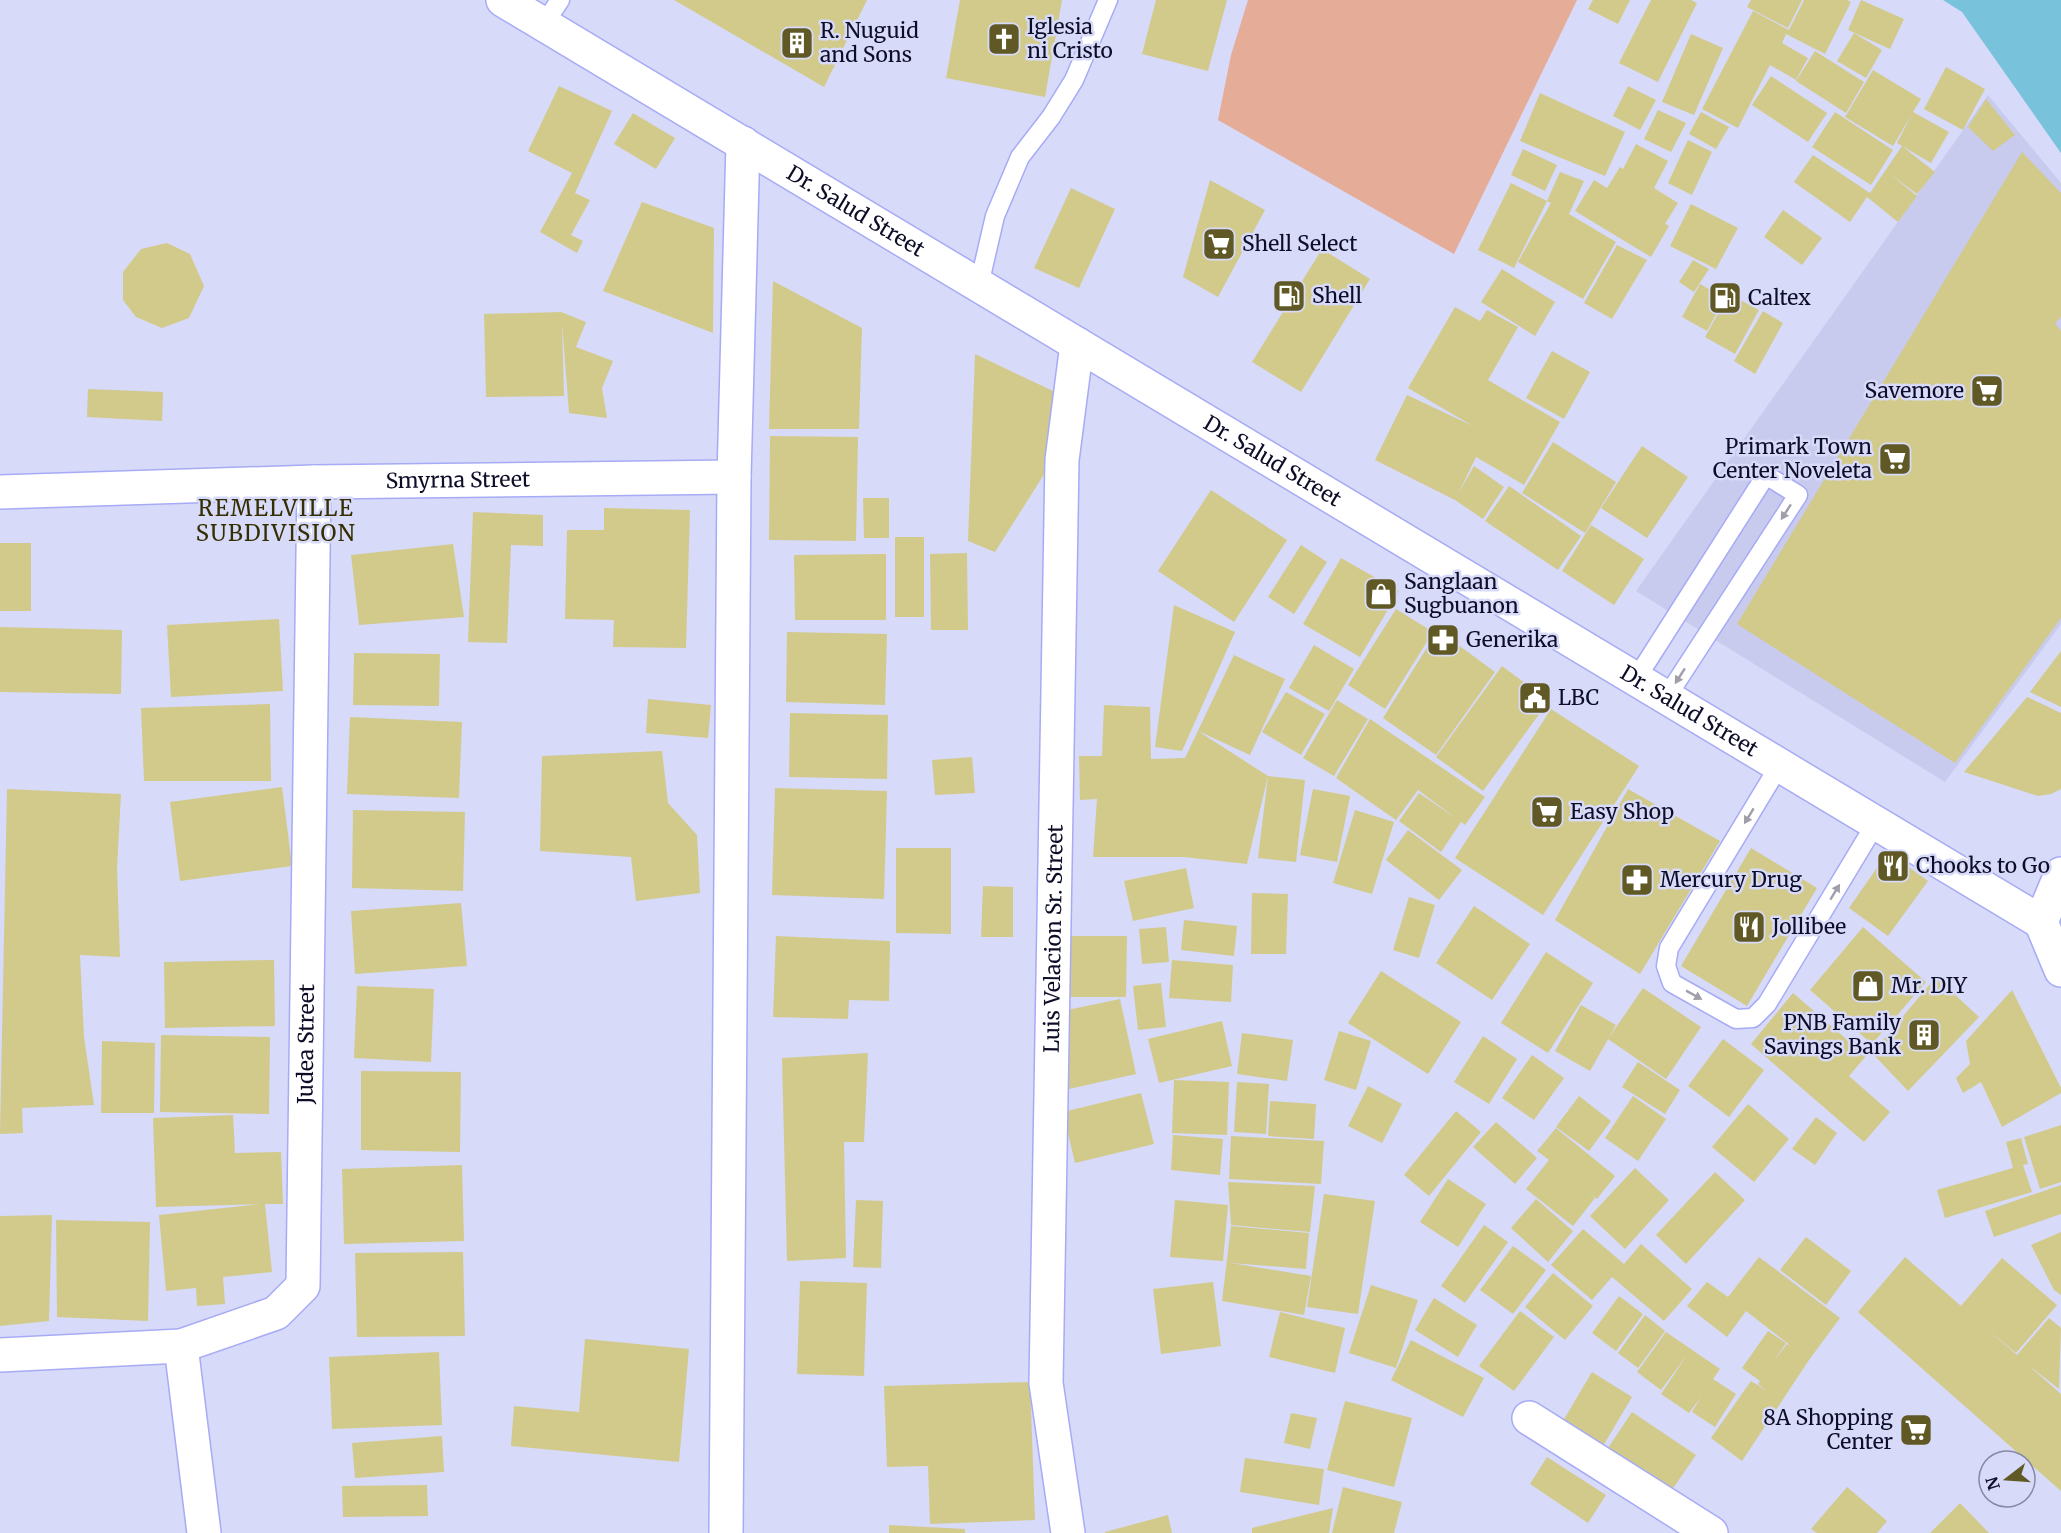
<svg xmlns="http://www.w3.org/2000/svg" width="2061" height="1533" viewBox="0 0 2061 1533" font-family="Merriweather,serif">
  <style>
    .built { fill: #c8cbed }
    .green { fill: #e5ad98 }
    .water { fill: #78c2db }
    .building { fill: #d2ca8b }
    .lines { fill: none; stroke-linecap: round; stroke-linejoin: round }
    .lane-casing { stroke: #a7abf5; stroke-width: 21 }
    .street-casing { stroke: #a7abf5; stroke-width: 36 }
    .secondary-casing { stroke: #a7abf5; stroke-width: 36 }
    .lane { stroke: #fff; stroke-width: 18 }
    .street { stroke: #fff; stroke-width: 33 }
    .secondary { stroke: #fff; stroke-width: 33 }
    .oneway { fill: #9f9ea9 }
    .labels { text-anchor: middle; stroke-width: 5; stroke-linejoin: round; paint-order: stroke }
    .poi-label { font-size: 21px; fill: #0e0d28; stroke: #d7daf9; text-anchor: start }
    .street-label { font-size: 21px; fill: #0e0d28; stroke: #d7daf9 }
    .neighbourhood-label { font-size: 22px; letter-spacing: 1.5px; fill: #342e02; stroke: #d7daf9 }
  </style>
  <rect width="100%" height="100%" fill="#d7daf9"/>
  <!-- built -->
  <path class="built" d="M1988,95L2061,183V624L1945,782L1636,591Z"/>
  <!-- green -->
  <path class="green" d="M1248,0H1577L1454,254L1218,120L1231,55Z"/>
  <!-- water -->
  <path class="water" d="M1943,0H2061V153L1962,12Z"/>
  <!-- building -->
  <path class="building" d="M674,0H867L824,87Z
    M960,0H1062L1045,97L946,78Z
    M1156,0H1227L1208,71L1142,54Z
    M1593,0H1630L1618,24L1588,9Z
    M1651,0H1691L1697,3L1658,82L1619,63Z
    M1751,0H1802L1788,28L1747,7Z
    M1804,0H1847L1851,2L1825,54L1786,34L1782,43L1808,58L1796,80L1770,65L1738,128L1702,109L1753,11L1789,30Z
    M1861,0L1904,19L1890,49L1848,30Z
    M1854,33L1882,50L1866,78L1837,61Z
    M1691,34L1723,48L1694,115L1662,102Z
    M1815,51L1864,82L1846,113L1796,81Z
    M1946,67L1985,89L1963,130L1924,109Z
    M1873,70L1921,99L1913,112L1949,132L1931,163L1897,143L1912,114L1893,146L1845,117Z
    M1771,76L1827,113L1808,142L1752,105Z
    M559,86L612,111L575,193L590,200L571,235L583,241L577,253L540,232L572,173L528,151Z
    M1628,86L1656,100L1640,130L1613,116Z
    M1540,93L1625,132L1605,176L1520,141Z
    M1986,99L2015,135L1993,151L1968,127Z
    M1658,110L1686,123L1671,152L1644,139Z
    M1701,112L1729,127L1716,149L1689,134Z
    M1835,112L1893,150L1871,185L1812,147Z
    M633,113L675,138L656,169L614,144Z
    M1688,140L1712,152L1692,195L1668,183Z
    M1636,144L1668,161L1654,188L1678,203L1665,224L1669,226L1651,257L1575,211L1594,180L1607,188L1620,167L1623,169Z
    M1902,146L1935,172L1917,194L1890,174L1917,196L1898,222L1867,197L1850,222L1794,182L1813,155L1870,193Z
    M1523,149L1557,165L1545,191L1511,175Z
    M2022,152L2061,193V317L2055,323L2061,331V618L1955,763L1737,624Z
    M1560,172L1584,181L1569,214L1616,242L1583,299L1518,262L1551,203L1547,201Z
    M1210,180L1265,210L1218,297L1183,277Z
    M1511,183L1547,201L1514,268L1478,250Z
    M1071,188L1115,209L1079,288L1034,268Z
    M642,202L714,228L713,333L603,291Z
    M1691,204L1738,228L1716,269L1670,246Z
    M1783,210L1822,238L1802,265L1764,237Z
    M167,243L190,254L204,286L189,318L162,328L136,317L123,300V272L141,249Z
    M1617,245L1647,260L1612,319L1584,303Z
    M1322,249L1370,279L1301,392L1252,362Z
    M1693,260L1709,269L1694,292L1679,282Z
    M1502,269L1555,302L1535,336L1481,302Z
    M773,281L862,328L859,429H769Z
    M1700,284L1725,298L1707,331L1682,317Z
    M1729,294L1759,310L1735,354L1705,337Z
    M1455,307L1480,321L1487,310L1518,327L1488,380L1560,422L1524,485L1476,457L1458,494L1474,466L1504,487L1483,519L1455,500L1375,460L1407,395L1473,426L1408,388Z
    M1763,311L1783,323L1755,374L1734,361Z
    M561,312L586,322L576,347L613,361L602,388L607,418L569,413L562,323L564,396L486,397L484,314Z
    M1552,351L1590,372L1564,419L1526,398Z
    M975,354L1053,391L1048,468L995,552L968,541Z
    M88,389L163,392L162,421L87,417Z
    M770,436L858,437L856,541L769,540Z
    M1553,442L1616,482L1585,533L1522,493Z
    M1642,446L1688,477L1647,538L1601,508Z
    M1509,486L1581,536L1558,570L1485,521Z
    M1211,490L1287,540L1234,622L1158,571Z
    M863,498H889V538H864Z
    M604,508L690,510L686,648L613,647L614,620L565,619L567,530H604Z
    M473,512L543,515V546L511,545L507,643L468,642Z
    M1591,525L1644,559L1614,605L1562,571Z
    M895,537H924V617H895Z
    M0,543H31V611H0Z
    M453,544L464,617L359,625L351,555Z
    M1301,545L1327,562L1294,614L1268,597Z
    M967,553L968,630H931L930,554Z
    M886,554V620H795L794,555Z
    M1341,558L1399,591L1360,657L1303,624Z
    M1174,605L1235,632L1182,751L1155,747Z
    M1396,609L1433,632L1385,709L1348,685Z
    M279,619L283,691L171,697L167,625Z
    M0,627L122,630L121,694L0,692Z
    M1438,630L1495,672L1436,755L1383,718Z
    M787,632L887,634L885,705L786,702Z
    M1314,645L1354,669L1329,711L1289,688Z
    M2061,651V707L2030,692Z
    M354,653L440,654L439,706L353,705Z
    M1234,655L1285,679L1250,755L1198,731L1268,776L1247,864L1184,857H1093L1097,799L1080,800L1079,756H1102L1104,705L1150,707L1151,759L1185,758Z
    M1502,666L1549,701L1483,791L1436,757Z
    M1286,692L1325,714L1301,755L1262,732Z
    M2027,697L2061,713V789L2051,794L2038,796L1964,772Z
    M648,699L711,705L708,738L646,733Z
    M1337,700L1368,719L1334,776L1303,758Z
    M270,704L271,781H144L141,708Z
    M1551,709L1639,766L1543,915L1455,858Z
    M790,713L888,715L887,779L789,777Z
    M350,717L462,722L459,798L347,794Z
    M1370,719L1485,797L1465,825L1461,822L1441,852L1399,821L1419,793L1457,819L1418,790L1396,820L1336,778Z
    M662,751L668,803L697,835L700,893L636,901L631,857L540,851L542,756Z
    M972,757L975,793L935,795L932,760Z
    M1268,776L1305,780L1296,862L1258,858Z
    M282,787L292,866L180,881L170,802Z
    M775,788L887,791L884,899L772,895Z
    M7,789L121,794L117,868L120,957L80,955L84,1037L94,1105L22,1108L23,1133L0,1134Z
    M1313,789L1350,796L1337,862L1300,855Z
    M1628,789L1720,841L1640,974L1555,920Z
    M353,810L465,812L463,891L352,888Z
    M1355,810L1394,822L1372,894L1333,883Z
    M1408,830L1462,870L1439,900L1386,860Z
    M896,848H951V934L896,933Z
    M1751,848L1817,888L1747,1006L1681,966Z
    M1888,852L1928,881L1888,936L1849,908Z
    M1186,868L1194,908L1133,921L1124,881Z
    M983,886L1013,887V937H981Z
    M1252,893L1288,894L1286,954H1251Z
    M1409,897L1435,905L1419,958L1393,950Z
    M461,903L467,966L355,974L351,911Z
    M1474,906L1530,944L1492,1000L1436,963Z
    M1184,920L1237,926L1234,956L1181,950Z
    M1166,927L1169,962L1142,964L1139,929Z
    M1863,927L1926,982L1872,1044L1810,990Z
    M776,936L890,941L889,1001L849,1000L848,1019L773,1017Z
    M1066,936H1127L1126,997H1065Z
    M1546,952L1593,983L1548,1053L1501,1023Z
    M274,960L275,1026L165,1028L164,962Z
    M1172,960L1233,965L1231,1002L1169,998Z
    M1381,971L1461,1022L1428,1074L1348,1023Z
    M1936,977L1979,1017L1908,1091L1872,1053Z
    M1161,983L1166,1027L1138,1030L1133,986Z
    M357,986L434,989L431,1062L354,1058Z
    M1643,988L1701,1027L1666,1079L1608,1039Z
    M2012,990L2061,1088V1093L2002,1127L1981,1082L1963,1093L1956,1078L1970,1064L1966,1041Z
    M1793,993L1866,1056L1849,1076L1890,1112L1864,1142L1751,1044Z
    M1120,999L1136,1074L1069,1089L1053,1013Z
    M1581,1005L1616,1025L1590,1071L1555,1051Z
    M1222,1021L1232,1066L1159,1083L1148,1039Z
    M1339,1031L1371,1041L1356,1090L1324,1080Z
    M1242,1033L1293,1040L1287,1081L1237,1074Z
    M161,1035L270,1037L269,1114L160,1112Z
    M1483,1036L1517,1059L1489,1104L1454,1082Z
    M1723,1039L1764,1070L1729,1117L1688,1086Z
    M102,1041L155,1043L154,1113H101Z
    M868,1053L864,1142H844L846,1258L787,1261L782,1058Z
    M1532,1055L1564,1078L1534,1120L1502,1098Z
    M1638,1062L1680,1090L1665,1114L1622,1087Z
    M361,1071L461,1072L460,1152L361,1150Z
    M1174,1080L1229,1082L1227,1135L1172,1133Z
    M1237,1082L1269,1084L1266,1134L1234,1132Z
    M1368,1086L1402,1104L1382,1143L1348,1126Z
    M1141,1093L1154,1144L1075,1163L1063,1112Z
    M1579,1096L1611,1121L1589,1151L1556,1127Z
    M1633,1096L1666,1119L1638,1161L1605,1138Z
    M1270,1101L1316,1104L1314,1139L1268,1136Z
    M1748,1104L1789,1139L1754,1182L1712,1147Z
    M1456,1111L1481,1132L1429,1196L1404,1175Z
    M233,1115L235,1153L281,1152L283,1204H265L272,1272L223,1277L225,1304L197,1306L196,1288L166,1291L159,1215L261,1204L156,1207L153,1118Z
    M1816,1117L1837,1133L1815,1165L1792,1149Z
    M1496,1122L1537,1158L1515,1184L1473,1147Z
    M2061,1125V1182L2040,1189L2024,1137Z
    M1556,1128L1615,1176L1597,1199L1587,1191L1595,1198L1573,1226L1526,1189L1549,1160L1537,1151Z
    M1173,1135L1223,1139L1220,1175L1171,1170Z
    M1231,1136L1324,1141L1321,1184L1229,1179Z
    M2021,1138L2028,1164L2023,1165L2032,1192L1945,1218L1937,1190L2013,1168L2006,1142Z
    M462,1165L464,1241L344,1244L342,1169Z
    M1635,1168L1669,1200L1625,1249L1590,1216Z
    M1715,1172L1745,1200L1686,1264L1656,1235Z
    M1448,1179L1486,1204L1458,1247L1420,1222Z
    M1228,1182L1315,1186L1310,1232L1231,1225Z
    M2061,1185V1214L1994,1237L1985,1211Z
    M1324,1194L1375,1201L1358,1314L1307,1307Z
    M1536,1199L1573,1231L1548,1262L1511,1228Z
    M856,1200L883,1201L881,1268L853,1267Z
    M1175,1200L1228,1205L1223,1261L1170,1257Z
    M52,1215L49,1321L0,1326V1216Z
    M56,1220L150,1222L148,1321L57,1317Z
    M1484,1225L1508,1242L1465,1303L1441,1286Z
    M1231,1226L1309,1233L1306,1269L1231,1263L1311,1276L1304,1315L1222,1301Z
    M1583,1229L1624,1264L1641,1244L1692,1289L1664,1321L1612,1277L1592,1300L1551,1265Z
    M2061,1232V1295L2054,1290L2031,1245Z
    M1806,1237L1851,1271L1826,1305L1780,1270Z
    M1513,1246L1546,1270L1513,1314L1480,1290Z
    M463,1252L465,1336L357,1337L355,1253Z
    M1759,1257L1840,1318L1809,1360L1742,1461L1711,1438L1751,1381L1767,1391L1758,1384L1760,1381L1742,1368L1768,1331L1786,1343L1774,1361L1787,1344L1791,1346L1746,1311L1727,1337L1687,1306L1707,1282L1728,1297Z
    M1905,1257L1961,1306L2002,1258L2057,1305L2016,1353L1987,1329L2017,1355L2049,1318L2061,1328L2059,1389L2028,1365L2061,1394V1491L1858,1312Z
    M1553,1273L1593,1306L1565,1340L1525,1307Z
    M800,1281L867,1283L864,1376L797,1374Z
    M1213,1282L1221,1346L1161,1354L1153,1289Z
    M1371,1285L1418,1300L1396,1368L1349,1353Z
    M1619,1296L1643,1314L1616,1351L1592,1333Z
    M1434,1298L1477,1325L1458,1357L1415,1330Z
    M1520,1311L1554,1337L1514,1391L1479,1366Z
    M1280,1312L1345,1328L1335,1373L1269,1357Z
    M1645,1315L1665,1331L1638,1368L1618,1353Z
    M1666,1332L1720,1369L1713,1379L1736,1394L1715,1427L1692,1412L1701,1397L1689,1413L1661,1394L1687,1355L1661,1390L1637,1372Z
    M585,1339L689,1349L679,1462L511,1446L514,1406L579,1412Z
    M1411,1340L1484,1378L1463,1417L1391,1380Z
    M439,1352L442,1425L332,1429L329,1357Z
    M1592,1372L1632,1397L1603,1446L1563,1421Z
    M1030,1382L1035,1520L930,1524L928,1466L887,1467L884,1386Z
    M1345,1401L1412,1418L1394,1487L1327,1470Z
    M1632,1412L1696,1455L1667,1497L1604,1454Z
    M1291,1413L1317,1418L1310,1449L1284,1443Z
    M442,1436L444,1472L355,1478L352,1443Z
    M1547,1457L1606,1495L1588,1523L1530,1484Z
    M1245,1458L1324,1469L1319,1505L1240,1492Z
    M427,1485L428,1516L343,1517L342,1486Z
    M1343,1487L1402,1502L1394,1533H1332Z
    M1847,1487L1887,1521L1877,1533H1817L1811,1529Z
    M1960,1503L1989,1533H1930Z
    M1333,1508L1329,1533H1252V1528Z
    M1168,1515L1172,1533H1105V1532Z
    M889,1525L965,1529V1533H889Z"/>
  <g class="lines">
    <!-- lane casing -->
    <g class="lane-casing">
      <path id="lane" d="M544,24L560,0
        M979,285L995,216L1020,157L1051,117L1074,80L1108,0
        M1636,679L1766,475L1798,495L1666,698
        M1779,766L1669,948L1666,966L1672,983L1736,1019L1753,1018L1767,1004L1876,823"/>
    </g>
    <!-- street casing -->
    <g class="street-casing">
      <g id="street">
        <path id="s1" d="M0,492L314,482L734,477"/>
        <path d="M181,1346L204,1533"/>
        <path id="s2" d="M0,1355L181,1346L276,1313L303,1286L314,482"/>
        <path d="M1529,1418L1711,1533"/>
        <path d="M726,1533L734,477L743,143"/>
        <path id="s3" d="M1068,1533L1046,1383L1062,460L1077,344"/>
      </g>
    </g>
    <!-- secondary casing -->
    <g class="secondary-casing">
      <g id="secondary">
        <path id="s4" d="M503,0L2041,922"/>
        <path d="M2041,922L2061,874"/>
        <path d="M2041,922L2061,970"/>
      </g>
    </g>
    <!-- lane -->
    <use href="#lane" class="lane"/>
    <!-- street -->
    <use href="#street" class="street"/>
    <!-- secondary -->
    <use href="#secondary" class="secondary"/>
  </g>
  <!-- one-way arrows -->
  <defs><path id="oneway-solid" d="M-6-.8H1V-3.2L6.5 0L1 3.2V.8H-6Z" transform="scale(1.5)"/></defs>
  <g class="oneway">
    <use href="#oneway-solid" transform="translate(1786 512) rotate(123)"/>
    <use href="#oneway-solid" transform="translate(1680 676) rotate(123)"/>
    <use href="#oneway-solid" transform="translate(1749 816) rotate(121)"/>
    <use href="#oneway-solid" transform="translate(1835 892) rotate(-59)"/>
    <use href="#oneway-solid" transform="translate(1694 995) rotate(29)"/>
  </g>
  <!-- icons -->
  <defs>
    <g id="church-square" transform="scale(1.725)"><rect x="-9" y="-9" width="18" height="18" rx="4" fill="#605925" stroke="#d7daf9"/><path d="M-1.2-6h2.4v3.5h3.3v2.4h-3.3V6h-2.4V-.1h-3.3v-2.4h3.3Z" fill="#fff"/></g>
    <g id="building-square" transform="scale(1.725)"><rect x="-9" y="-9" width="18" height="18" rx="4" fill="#605925" stroke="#d7daf9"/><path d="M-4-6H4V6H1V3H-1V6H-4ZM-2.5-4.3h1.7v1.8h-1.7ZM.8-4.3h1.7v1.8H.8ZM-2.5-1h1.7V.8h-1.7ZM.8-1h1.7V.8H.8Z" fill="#fff"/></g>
    <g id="supermarket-square" transform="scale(1.725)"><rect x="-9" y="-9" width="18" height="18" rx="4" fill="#605925" stroke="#d7daf9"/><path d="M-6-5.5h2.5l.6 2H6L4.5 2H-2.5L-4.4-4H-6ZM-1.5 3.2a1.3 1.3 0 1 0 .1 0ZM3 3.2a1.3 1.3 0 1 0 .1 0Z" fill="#fff"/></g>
    <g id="fuel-square" transform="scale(1.725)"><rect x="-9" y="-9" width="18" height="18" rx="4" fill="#605925" stroke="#d7daf9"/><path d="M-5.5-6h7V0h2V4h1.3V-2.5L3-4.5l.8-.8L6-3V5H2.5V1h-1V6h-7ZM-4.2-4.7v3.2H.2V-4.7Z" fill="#fff"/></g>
    <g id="shop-square" transform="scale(1.725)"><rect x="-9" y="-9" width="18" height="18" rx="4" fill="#605925" stroke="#d7daf9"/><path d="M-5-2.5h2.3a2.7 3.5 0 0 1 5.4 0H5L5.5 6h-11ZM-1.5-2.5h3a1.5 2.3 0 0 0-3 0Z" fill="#fff"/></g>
    <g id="pharmacy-square" transform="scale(1.725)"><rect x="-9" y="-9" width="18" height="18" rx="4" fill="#605925" stroke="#d7daf9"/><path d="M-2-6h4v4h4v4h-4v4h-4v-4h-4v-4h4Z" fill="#fff"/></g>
    <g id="civic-square" transform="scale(1.725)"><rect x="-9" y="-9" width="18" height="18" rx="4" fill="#605925" stroke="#d7daf9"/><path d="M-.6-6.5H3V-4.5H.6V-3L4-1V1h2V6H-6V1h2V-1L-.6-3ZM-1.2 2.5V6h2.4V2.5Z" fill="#fff"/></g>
    <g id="restaurant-square" transform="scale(1.725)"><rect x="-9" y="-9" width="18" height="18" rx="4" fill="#605925" stroke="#d7daf9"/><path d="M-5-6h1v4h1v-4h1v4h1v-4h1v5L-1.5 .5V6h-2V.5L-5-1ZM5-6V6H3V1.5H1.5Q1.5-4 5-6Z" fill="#fff"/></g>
  </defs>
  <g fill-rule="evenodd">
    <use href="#church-square" x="1004" y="39"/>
    <use href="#building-square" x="797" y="43"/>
    <use href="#supermarket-square" x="1219" y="244"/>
    <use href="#fuel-square" x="1289" y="296"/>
    <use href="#fuel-square" x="1725" y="298"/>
    <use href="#supermarket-square" x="1987" y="391"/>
    <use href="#supermarket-square" x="1895" y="459"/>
    <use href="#shop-square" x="1381" y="594"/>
    <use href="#pharmacy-square" x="1443" y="640"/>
    <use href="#civic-square" x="1535" y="698"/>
    <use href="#supermarket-square" x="1547" y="812"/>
    <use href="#restaurant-square" x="1893" y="866"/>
    <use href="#pharmacy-square" x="1637" y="880"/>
    <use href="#restaurant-square" x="1749" y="927"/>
    <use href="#shop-square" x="1868" y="986"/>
    <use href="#building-square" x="1924" y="1035"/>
    <use href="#supermarket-square" x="1916" y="1430"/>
  </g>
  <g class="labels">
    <!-- poi labels -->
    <g class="poi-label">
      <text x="1027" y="34">Iglesia<tspan x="1027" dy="24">ni Cristo</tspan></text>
      <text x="820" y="38">R. Nuguid<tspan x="820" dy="24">and Sons</tspan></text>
      <text x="1242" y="251">Shell Select</text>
      <text x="1312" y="303">Shell</text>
      <text x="1748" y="305">Caltex</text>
      <text x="1964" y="398" text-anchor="end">Savemore</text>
      <text x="1872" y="454" text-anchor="end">Primark Town<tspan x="1872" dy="24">Center Noveleta</tspan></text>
      <text x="1404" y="589">Sanglaan<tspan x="1404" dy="24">Sugbuanon</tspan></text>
      <text x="1466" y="647">Generika</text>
      <text x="1558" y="705">LBC</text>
      <text x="1570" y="819">Easy Shop</text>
      <text x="1916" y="873">Chooks to Go</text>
      <text x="1660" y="887">Mercury Drug</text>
      <text x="1772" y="934">Jollibee</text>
      <text x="1891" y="993">Mr. DIY</text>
      <text x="1901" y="1030" text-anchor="end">PNB Family<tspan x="1901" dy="24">Savings Bank</tspan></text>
      <text x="1893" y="1425" text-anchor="end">8A Shopping<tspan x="1893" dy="24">Center</tspan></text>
    </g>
    <!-- street labels -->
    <g class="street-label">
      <text dy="7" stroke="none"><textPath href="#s4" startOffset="411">Dr. Salud Street</textPath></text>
      <text dy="7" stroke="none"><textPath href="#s4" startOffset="897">Dr. Salud Street</textPath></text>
      <text dy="7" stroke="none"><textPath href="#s1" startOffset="458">Smyrna Street</textPath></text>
      <text dy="7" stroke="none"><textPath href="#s4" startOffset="1383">Dr. Salud Street</textPath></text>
      <text dy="7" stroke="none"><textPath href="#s3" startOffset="596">Luis Velacion Sr. Street</textPath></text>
      <text dy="7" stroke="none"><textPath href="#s2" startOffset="562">Judea Street</textPath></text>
    </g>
    <!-- neighbourhood labels -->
    <g class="neighbourhood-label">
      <text x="276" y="516">REMELVILLE<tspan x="276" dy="25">SUBDIVISION</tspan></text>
    </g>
  </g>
  <!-- north arrow -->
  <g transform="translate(2007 1479) rotate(253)"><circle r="28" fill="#d7daf9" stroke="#8788a5" stroke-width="1.5"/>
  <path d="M0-4.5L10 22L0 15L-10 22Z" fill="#605925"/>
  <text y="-9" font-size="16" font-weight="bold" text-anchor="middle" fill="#0e0d28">N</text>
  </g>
</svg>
